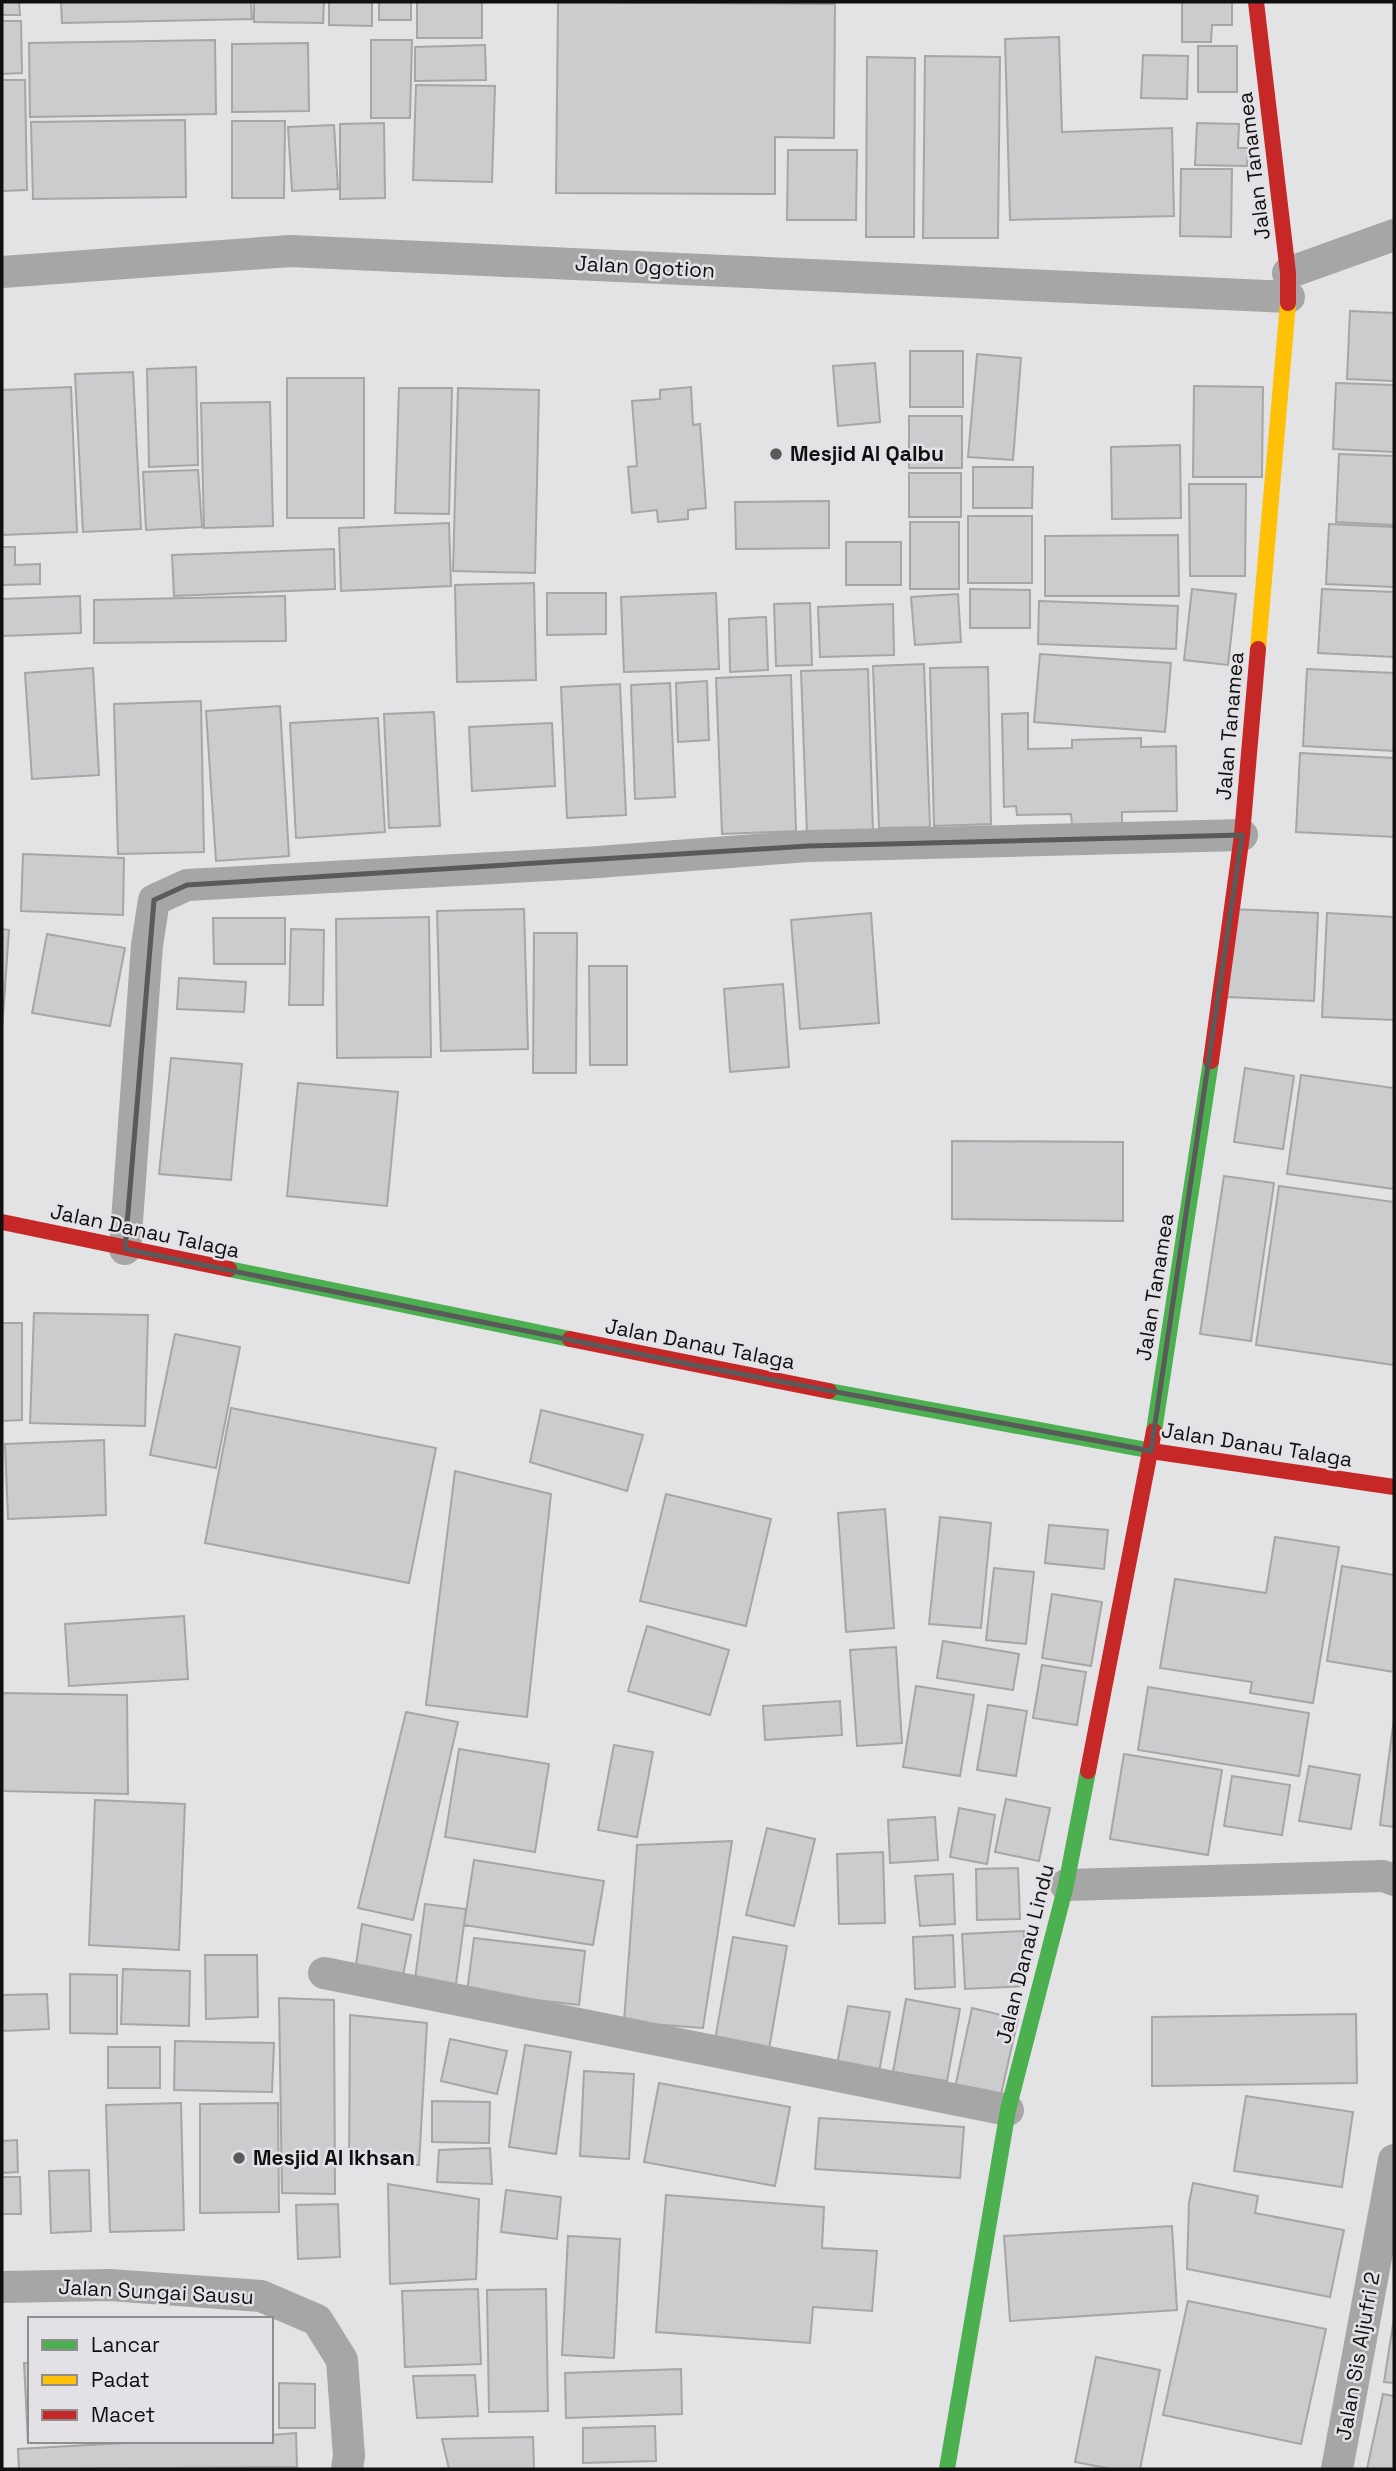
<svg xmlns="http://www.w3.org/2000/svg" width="1396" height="2471" viewBox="0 0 1396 2471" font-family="'Space Grotesk',sans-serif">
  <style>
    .building { fill: #cccbcd; stroke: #a6a6a7; stroke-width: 2 }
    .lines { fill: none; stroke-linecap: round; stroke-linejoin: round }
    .street { stroke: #a6a6a6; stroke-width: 32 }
    .fast { stroke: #4caf50; stroke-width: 16 }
    .slow { stroke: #ffc107; stroke-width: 16 }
    .jam { stroke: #c62828; stroke-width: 16 }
    .marked { fill: none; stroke: #5a5a5b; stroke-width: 5; stroke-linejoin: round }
    .poi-dot { fill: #5a5a5b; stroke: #e3e1e5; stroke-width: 2.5 }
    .labels { text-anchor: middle; stroke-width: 5; stroke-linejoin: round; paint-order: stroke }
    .street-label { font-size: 21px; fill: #111011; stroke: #e3e1e5 }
    .poi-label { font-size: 21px; font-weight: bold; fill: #111011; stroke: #e3e1e5; text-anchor: start }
  </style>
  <rect width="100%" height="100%" fill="#e3e2e4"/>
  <!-- building -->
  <path class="building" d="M2,2H19L20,15H2Z
    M61,2H251L252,19L62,23Z
    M254,2H324L323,23L254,22Z
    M329,2H372V26L329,25Z
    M379,2H411V20H379Z
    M417,2H482V38H417Z
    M558,2L835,4L834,138L775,137V194L556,193Z
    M1182,2H1232V25H1212L1211,42H1182Z
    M2,21H21L22,73L2,74Z
    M1059,37L1062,132L1172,128L1174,216L1010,220L1005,39Z
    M215,40L216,114L30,117L29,43Z
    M371,40H412L410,118H371Z
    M308,43L309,111L232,112V44Z
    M485,45L486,80L415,81V47Z
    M1198,46H1237V92H1198Z
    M1143,55L1188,56L1187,99L1141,98Z
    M925,56L1000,57L998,238H923Z
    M867,57L915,58L914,237H866Z
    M2,80H25L27,190L2,191Z
    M416,85L495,86L492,182L413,180Z
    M185,120L186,197L33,199L31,122Z
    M232,121H285L284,198H232Z
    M384,123L385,198L340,199V124Z
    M1197,123L1239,124L1238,148H1248L1247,166L1195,165Z
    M334,125L338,189L292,191L288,127Z
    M788,150H857L856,220H787Z
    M1181,169H1232L1231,237L1180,236Z
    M1350,311L1394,313V381L1347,379Z
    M910,351H963V407H910Z
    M977,354L1021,358L1013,460L968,457Z
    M875,363L880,422L838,426L833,366Z
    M196,367L198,465L149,467L147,369Z
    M133,372L141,529L83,532L75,374Z
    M287,378H364V518H287Z
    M1336,383L1394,385V452L1333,449Z
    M1194,386L1263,387L1262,477H1193Z
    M71,387L77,532L2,535V390Z
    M691,387L693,425L700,424L706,508L688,510V519L658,522L657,510L632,513L628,467L637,466L632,401L660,399V390Z
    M399,388H452L449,514L395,513Z
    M458,388L539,390L535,573L453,571Z
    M270,402L273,526L204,528L201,403Z
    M909,416H962V468H909Z
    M1180,445L1181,518L1112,519L1111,447Z
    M1339,454L1394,456V525L1336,522Z
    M973,467H1033L1032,508H973Z
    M198,470L202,527L146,530L143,472Z
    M909,473H961V517H909Z
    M1189,484H1246L1245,576H1190Z
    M829,501V548L736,549L735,502Z
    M968,516H1032V583H968Z
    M910,522H959V589H910Z
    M449,523L451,586L341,591L339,528Z
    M1329,524L1394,527V587L1326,584Z
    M1178,535L1179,596H1045V536Z
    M846,542H901V585H846Z
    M2,547H15V565L40,564V584L2,585Z
    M334,549L335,589L174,596L172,555Z
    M534,583L536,680L457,682L455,585Z
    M970,589L1030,590V628H970Z
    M1192,589L1236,594L1228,665L1184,660Z
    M1322,589L1394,592V657L1318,653Z
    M547,593H606V634L547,635Z
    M716,593L719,669L624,672L621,597Z
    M958,594L961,642L915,645L911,597Z
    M80,596L81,633L2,636V599Z
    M285,596L286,641L94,643V600Z
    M1039,601L1178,606L1176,649L1038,644Z
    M810,603L812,665L776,666L774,604Z
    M893,604L894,655L820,657L818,607Z
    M766,617L768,670L730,672L729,619Z
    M1040,654L1171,663L1165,732L1034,722Z
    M924,664L930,827L879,828L873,666Z
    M988,667L991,824L934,826L930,668Z
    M93,668L99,775L32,779L25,673Z
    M868,669L873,832L807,834L801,671Z
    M1307,669L1394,673V751L1303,746Z
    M791,675L796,831L722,834L716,678Z
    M707,681L709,740L678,742L676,683Z
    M670,683L675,797L635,799L631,685Z
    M620,684L626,815L567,818L561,687Z
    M201,701L204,852L118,854L114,704Z
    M280,706L289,856L216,861L206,711Z
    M434,712L440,826L389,828L384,714Z
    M1028,713V749L1072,748V740L1141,738V747L1176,746L1177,811L1122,812V824L1072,825L1071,814L1017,815L1016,806L1004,807L1002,714Z
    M378,718L385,832L296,838L290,723Z
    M552,723L555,786L472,791L469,727Z
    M1300,753L1394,758V837L1296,832Z
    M23,854L124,858L123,915L21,911Z
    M524,909L528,1049L441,1051L437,911Z
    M1232,909L1318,913L1314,1001L1227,997Z
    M871,913L879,1023L800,1029L791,920Z
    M1327,913L1394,917V1020L1322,1017Z
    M429,917L431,1057L337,1058L336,919Z
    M213,918H285V964H214Z
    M2,929L9,930L2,1030Z
    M291,929L324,930L323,1005H289Z
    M534,933H577L576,1073H533Z
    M47,934L125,948L110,1026L32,1013Z
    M589,966H627V1065H590Z
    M179,978L246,982L244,1012L177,1009Z
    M783,984L789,1067L730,1072L724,989Z
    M171,1058L242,1064L231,1180L159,1174Z
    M1245,1068L1294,1076L1283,1149L1234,1142Z
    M1301,1075L1394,1088V1189L1287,1174Z
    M298,1083L398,1092L387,1206L287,1196Z
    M952,1141L1123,1142V1221L952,1219Z
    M1224,1176L1274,1183L1251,1341L1200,1334Z
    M1279,1186L1394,1202V1365L1256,1345Z
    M34,1313L148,1315L145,1426L30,1423Z
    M2,1323H22V1420L2,1421Z
    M175,1334L240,1347L216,1468L150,1455Z
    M231,1408L436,1448L409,1583L205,1543Z
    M541,1410L643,1435L627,1491L530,1462Z
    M104,1440L106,1515L8,1519L5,1444Z
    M455,1471L551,1494L527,1717L426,1705Z
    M666,1494L771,1519L746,1626L640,1601Z
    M885,1509L894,1628L846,1632L838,1513Z
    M940,1517L991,1523L981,1628L929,1624Z
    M1049,1525L1108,1530L1104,1569L1045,1563Z
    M1275,1537L1339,1547L1313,1703L1250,1693L1252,1682L1160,1668L1175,1579L1266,1593Z
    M1342,1566L1394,1575V1672L1327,1661Z
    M994,1568L1034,1572L1026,1644L986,1640Z
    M1052,1594L1102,1602L1091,1666L1042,1658Z
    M184,1616L188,1679L69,1686L65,1624Z
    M647,1626L729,1650L710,1715L628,1691Z
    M943,1641L1019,1654L1013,1690L937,1678Z
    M896,1647L902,1743L857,1746L850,1650Z
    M1042,1665L1086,1672L1077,1725L1033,1718Z
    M916,1686L974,1695L960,1776L903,1767Z
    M1148,1687L1309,1713L1299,1776L1138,1750Z
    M2,1693L127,1695L128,1794L2,1791Z
    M840,1701L842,1735L765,1740L763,1706Z
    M988,1705L1027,1711L1016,1776L977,1770Z
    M406,1712L458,1722L413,1920L358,1908Z
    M1394,1718V1827L1380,1825Z
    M614,1745L653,1752L637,1837L598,1830Z
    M459,1749L549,1764L535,1852L445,1837Z
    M1124,1754L1222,1770L1208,1855L1110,1839Z
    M1309,1766L1360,1775L1351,1829L1299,1821Z
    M1232,1776L1290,1785L1282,1835L1224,1826Z
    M1006,1799L1050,1808L1039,1861L995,1852Z
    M95,1800L185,1804L179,1950L89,1945Z
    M959,1808L995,1815L987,1864L950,1857Z
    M935,1817L938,1860L890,1863L888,1820Z
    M767,1828L815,1839L794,1926L746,1915Z
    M732,1841L703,2028L624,2022L637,1845Z
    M883,1852L885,1923L839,1924L837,1854Z
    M474,1860L604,1881L593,1945L464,1925Z
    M1018,1868L1020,1919L977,1920L976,1869Z
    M953,1874L955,1924L920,1926L915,1876Z
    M425,1904L466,1909L456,1984L415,1979Z
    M362,1924L411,1935L403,1975L356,1965Z
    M1024,1931L1026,1986L965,1989L962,1934Z
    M953,1935L955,1987L915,1989L913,1937Z
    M733,1937L787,1946L769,2049L715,2040Z
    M474,1938L585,1951L579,2005L467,1992Z
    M205,1955H257L258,2017L206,2019Z
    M123,1969L190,1971L189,2026L121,2024Z
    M70,1974L117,1975V2034L70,2033Z
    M47,1994L49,2029L2,2031V1995Z
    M279,1998L334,2000L335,2194L282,2193Z
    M906,1999L960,2009L947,2081L893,2072Z
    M848,2006L890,2012L879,2072L837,2065Z
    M972,2008L1018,2019L1000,2099L955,2088Z
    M1356,2014L1357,2083L1152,2086V2017Z
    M350,2015L427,2023L419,2165H349Z
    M450,2039L507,2051L497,2094L441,2081Z
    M175,2041L274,2043L272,2092L174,2090Z
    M525,2045L571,2052L556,2154L509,2147Z
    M108,2047H160V2088H108Z
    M584,2071L634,2074L629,2159L580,2156Z
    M659,2083L790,2107L775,2186L644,2162Z
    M1246,2096L1353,2112L1342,2187L1234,2171Z
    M432,2101L490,2102L489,2143L432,2142Z
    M181,2103L184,2230L110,2232L106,2105Z
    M278,2103L279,2212L200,2213V2104Z
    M819,2118L964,2127L960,2178L815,2169Z
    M17,2140L18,2172L2,2173V2141Z
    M490,2148L492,2184L437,2182L439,2150Z
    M89,2170L91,2231L51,2233L49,2171Z
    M2,2177H20L21,2214H2Z
    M1193,2183L1258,2196L1255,2213L1344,2230L1330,2297L1187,2269L1189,2203Z
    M388,2184L479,2199L476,2279L390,2284Z
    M506,2190L561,2197L557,2239L501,2232Z
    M666,2195L824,2207L822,2248L877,2251L872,2311L813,2307L810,2343L656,2332Z
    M338,2204L340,2257L298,2259L296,2205Z
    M1172,2226L1177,2310L1010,2321L1004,2236Z
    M568,2236L620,2239L614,2358L562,2355Z
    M478,2289L481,2364L405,2367L402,2291Z
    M546,2289L548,2411L489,2412L487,2290Z
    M1188,2301L1326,2329L1301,2444L1163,2415Z
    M1394,2318V2383L1384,2382Z
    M1096,2357L1160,2370L1140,2469H1112L1075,2462Z
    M24,2363H30V2441H43L28,2442Z
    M681,2369L682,2414L566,2418L565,2373Z
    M475,2375L478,2416L417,2418L413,2376Z
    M279,2383L315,2384V2428H279Z
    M1383,2394L1394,2396V2469H1367Z
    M655,2426L656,2461L583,2463V2428Z
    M296,2433L297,2467L19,2469L18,2449L159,2441H271V2435Z
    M533,2437L534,2469H449L442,2439Z"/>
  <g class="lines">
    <!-- street -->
    <path class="street" d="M2,272L290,251L1289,297
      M1288,273L1394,235
      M125,1249L147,945L154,900L187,885L585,863L808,846L1242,835
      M1066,1885L1383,1876L1394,1880
      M324,1973L1008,2110
      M2,2287L110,2285L261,2296L317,2320L342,2360L349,2456L347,2469
      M1337,2469L1394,2160"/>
    <!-- fast -->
    <path class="fast" d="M229,1269L570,1339
      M829,1391L1158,1452
      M1154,1431L1211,1061
      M947,2469L1008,2110L1066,1885L1088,1771"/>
    <!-- slow -->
    <path class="slow" d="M1258,649L1288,303"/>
    <!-- jam -->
    <path class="jam" d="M1256,2L1288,273V303
      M1211,1061L1242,835L1258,649
      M2,1222L229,1269
      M570,1339L829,1391
      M1158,1452L1394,1487
      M1088,1771L1154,1431"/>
  </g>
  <!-- marked area -->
  <path class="marked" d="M1242,835L1151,1451L693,1365L125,1249L154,900L187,885L808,846Z"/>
  <!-- markers -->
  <g class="poi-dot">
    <circle cx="776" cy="454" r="7"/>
    <circle cx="239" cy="2158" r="7"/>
  </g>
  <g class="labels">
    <!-- street labels -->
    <g class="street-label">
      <text transform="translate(1254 166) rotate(-97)" y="7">Jalan Tanamea</text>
      <text transform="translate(645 267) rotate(3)" y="7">Jalan Ogotion</text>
      <text transform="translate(1230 726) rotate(-85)" y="7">Jalan Tanamea</text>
      <text transform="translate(145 1231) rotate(12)" y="7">Jalan Danau Talaga</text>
      <text transform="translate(1155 1287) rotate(-81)" y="7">Jalan Tanamea</text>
      <text transform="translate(700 1344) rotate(11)" y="7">Jalan Danau Talaga</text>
      <text transform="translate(1257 1445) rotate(9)" y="7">Jalan Danau Talaga</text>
      <text transform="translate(1025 1954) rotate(-76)" y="7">Jalan Danau Lindu</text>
      <text transform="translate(156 2292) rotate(3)" y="7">Jalan Sungai Sausu</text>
      <text transform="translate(1358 2356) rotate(-80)" y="7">Jalan Sis Aljufri 2</text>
    </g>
    <!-- poi labels -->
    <g class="poi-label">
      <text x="790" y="461">Mesjid Al Qalbu</text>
      <text x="253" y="2165">Mesjid Al Ikhsan</text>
    </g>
  </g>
  <!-- border -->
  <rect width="1396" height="2471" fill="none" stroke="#111011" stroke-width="7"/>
  <!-- legend -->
  <rect x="28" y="2317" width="245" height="126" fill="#e3e1e5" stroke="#8f8d90" stroke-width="2"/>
  <rect x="42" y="2340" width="35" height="10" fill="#4caf50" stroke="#8f8d90" stroke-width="2"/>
  <text x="91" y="2352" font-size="21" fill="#111011">Lancar</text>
  <rect x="42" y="2375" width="35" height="10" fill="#ffc107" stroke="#8f8d90" stroke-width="2"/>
  <text x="91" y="2387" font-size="21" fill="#111011">Padat</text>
  <rect x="42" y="2410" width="35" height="10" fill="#c62828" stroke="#8f8d90" stroke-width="2"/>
  <text x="91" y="2422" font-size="21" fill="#111011">Macet</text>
</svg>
